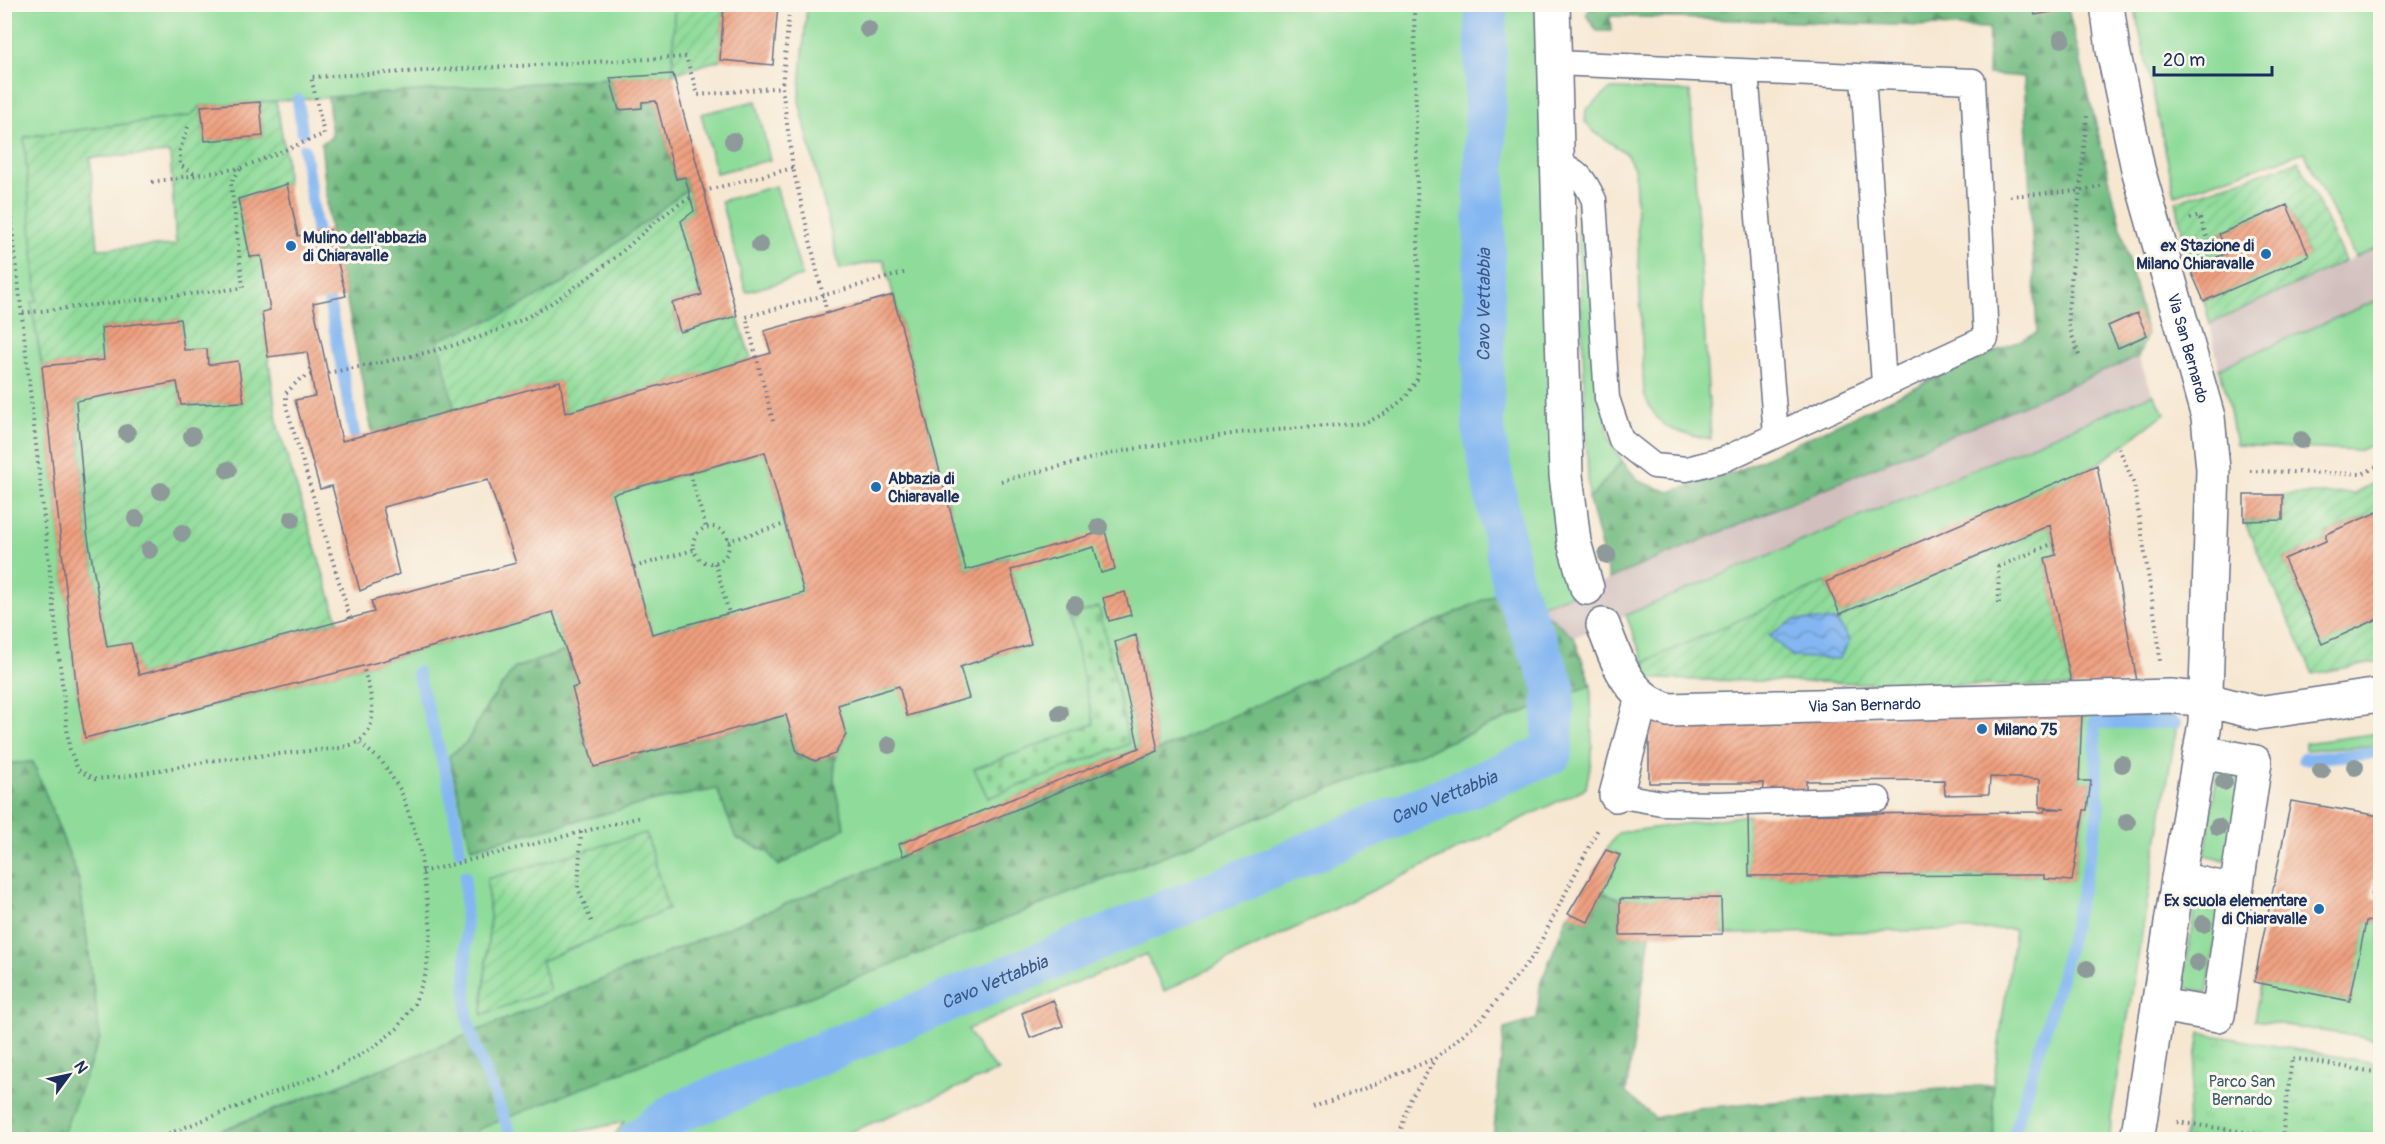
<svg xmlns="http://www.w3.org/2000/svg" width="2385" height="1144" viewBox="0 0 2385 1144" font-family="Pangolin,sans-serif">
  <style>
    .industrial { fill: #d1bfbd }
    .grass { fill: #8fdc9a; stroke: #55867c; stroke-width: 1.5; fill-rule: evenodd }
    .forest { fill: url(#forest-firs); stroke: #477670; stroke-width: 1.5 }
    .cemetery { fill: url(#cemetery-stones); stroke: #55867c; stroke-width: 1.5 }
    .park { fill: url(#park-tufts); stroke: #55867c; stroke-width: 1.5 }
    .garden { fill: url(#garden-furrows); stroke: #55867c; stroke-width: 1.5; fill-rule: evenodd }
    .water { fill: url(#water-waves); stroke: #5073a8; stroke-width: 1.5 }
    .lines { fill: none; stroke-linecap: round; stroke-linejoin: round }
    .stream { stroke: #84b7f1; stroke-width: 12 }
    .canal { stroke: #84b7f1; stroke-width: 42 }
    .building { fill: url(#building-hatch); fill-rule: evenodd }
    .service-casing { stroke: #686f86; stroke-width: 27 }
    .minor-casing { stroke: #686f86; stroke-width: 36 }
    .path { stroke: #686f86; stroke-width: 4; stroke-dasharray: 1.5 4.5; stroke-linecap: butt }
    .service { stroke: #fff; stroke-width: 24 }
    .minor { stroke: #fff; stroke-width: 33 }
    .tree { fill: #8e999a }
    .poi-dot { fill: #1f6fb2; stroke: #fbf7ec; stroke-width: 2 }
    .labels { text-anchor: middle; stroke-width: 6; stroke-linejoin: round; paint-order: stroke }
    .poi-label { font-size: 16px; font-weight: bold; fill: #1b2f5e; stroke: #fbf7ec; text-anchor: start }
    .street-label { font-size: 16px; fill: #1b2f5e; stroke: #fbf7ec }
    .park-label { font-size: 16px; fill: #385a6d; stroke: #fbf7ec }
    .water-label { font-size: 18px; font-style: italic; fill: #3a588a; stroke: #fbf7ec }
  </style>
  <defs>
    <pattern id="forest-firs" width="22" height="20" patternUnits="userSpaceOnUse" patternTransform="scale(1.5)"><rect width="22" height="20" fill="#73bc82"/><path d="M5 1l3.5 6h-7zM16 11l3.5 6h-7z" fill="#5e996e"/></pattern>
    <pattern id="cemetery-stones" width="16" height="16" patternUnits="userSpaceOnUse" patternTransform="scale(1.5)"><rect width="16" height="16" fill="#8fdc9a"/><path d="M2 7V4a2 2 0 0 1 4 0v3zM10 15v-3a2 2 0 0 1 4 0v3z" fill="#7bbd87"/></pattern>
    <pattern id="park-tufts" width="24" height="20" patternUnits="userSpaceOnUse" patternTransform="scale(1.5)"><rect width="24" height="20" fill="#8fdc9a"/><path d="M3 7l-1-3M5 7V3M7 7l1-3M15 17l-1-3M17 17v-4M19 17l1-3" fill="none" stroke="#7bbd87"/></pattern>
    <pattern id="garden-furrows" width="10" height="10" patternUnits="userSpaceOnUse" patternTransform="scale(1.5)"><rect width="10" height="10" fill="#8fdc9a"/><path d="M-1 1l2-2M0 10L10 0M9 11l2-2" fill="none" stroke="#7bbd87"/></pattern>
    <pattern id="water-waves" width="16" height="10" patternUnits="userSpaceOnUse" patternTransform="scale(1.5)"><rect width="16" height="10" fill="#84b7f1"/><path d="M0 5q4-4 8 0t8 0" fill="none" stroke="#6b95c6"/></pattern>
    <pattern id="building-hatch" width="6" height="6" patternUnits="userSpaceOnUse" patternTransform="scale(1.5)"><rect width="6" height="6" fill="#ef9f7e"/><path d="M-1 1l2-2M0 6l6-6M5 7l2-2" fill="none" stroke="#c1826a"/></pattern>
  </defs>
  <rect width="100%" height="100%" fill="#fbf7ec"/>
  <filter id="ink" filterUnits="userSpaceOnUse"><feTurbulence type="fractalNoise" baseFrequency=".0167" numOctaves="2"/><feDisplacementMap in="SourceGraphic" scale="12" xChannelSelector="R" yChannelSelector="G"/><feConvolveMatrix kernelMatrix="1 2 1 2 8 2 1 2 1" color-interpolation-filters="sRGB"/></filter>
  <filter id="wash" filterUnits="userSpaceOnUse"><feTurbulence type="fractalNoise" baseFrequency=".008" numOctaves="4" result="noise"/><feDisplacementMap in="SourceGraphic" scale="24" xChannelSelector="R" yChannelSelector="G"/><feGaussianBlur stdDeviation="1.35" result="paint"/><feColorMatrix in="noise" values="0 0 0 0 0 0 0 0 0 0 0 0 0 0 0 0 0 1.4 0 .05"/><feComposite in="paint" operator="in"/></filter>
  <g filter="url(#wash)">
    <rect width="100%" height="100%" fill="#f6e7d1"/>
    <!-- industrial -->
    <path class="industrial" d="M2380,246V299L2219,368L2210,324Z
      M2138,357L2153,394L1574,637L1536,606L1577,593Z"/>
    <!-- grass -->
    <path class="grass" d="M871,4L1537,5L1577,593L1536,606L1513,586L1158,751L1136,636L1115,643L1139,748L900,844L903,856L428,1051L197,1139H61L100,1038L79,880L33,762L5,764L4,5H674L673,74L202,106L190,116L25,137L38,302H31L42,366L77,692L86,738L386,660L553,612L566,651L515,668L485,709L467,742L449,756L459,797L658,800L717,789L736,838L768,852L844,828C835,790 826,771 846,735L838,705L899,686L908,716L968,698L960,667L1031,644L1008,557L966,570L884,260L840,269L799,101L807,5H847L848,8ZM487,879L668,909L540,961L482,1014L490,917Z
      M2134,5H2380V246L2355,257L2304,152L2175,195Z
      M1611,89L1690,91L1711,439C1674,431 1660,433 1644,394L1635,170L1626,153L1594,132L1585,122L1586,110Z
      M756,101L770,160L716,173L701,114Z
      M776,186L802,276L746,292L721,201Z
      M1577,203L1586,205L1609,439L1622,461L1589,500Z
      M2380,299V441L2358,451L2236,445L2228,398L2219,368Z
      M2153,394L2165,413L2097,465L1644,662L1626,615Z
      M765,452L804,593L652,634L613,494Z
      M1591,685L1592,756L1586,788L1164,991L1146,954L968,1029L980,1051L998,1071L833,1139H612L624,1122L577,1132L570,1139L471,1140L479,1129Z
      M2082,715L2174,716L2176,730L2111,1118L2110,1139H1992L1993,1085L2015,929L1722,934L1721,898L1620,899L1602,892L1620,855L1606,850L1618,833L1748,815L1749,876L2044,875L2045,879L2072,881L2084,810H2087L2091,782L2079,781Z
      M2380,733V746L2305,750V743Z
      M2218,767L2243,773L2229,861L2205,855Z
      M2196,899L2221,904L2207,993L2183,987Z
      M2366,921L2380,923V1040L2254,1020L2261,983L2350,1001Z"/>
    <!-- forest -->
    <path class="forest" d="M1593,4L2067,5L2147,335L2138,357L1609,579L1589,500L1622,461L1639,481L1669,492L1735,472L1935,378L2037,333L2024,77L1988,74L1989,28L1610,16L1611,31H1597L1586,15Z
      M610,78L619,110L641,108L642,102L656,101L676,179L685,177L688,189L567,281L507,313L455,410L372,433L346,296L330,230L321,143L332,137L328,97Z
      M1513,586L1574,637L1591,685L479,1129L471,1139L197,1140L428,1051L1151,754Z
      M566,651L578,686L572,689L594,767L786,715L797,752L815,761L835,754L834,784L845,828L779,866L768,852L736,838L717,789L658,800L471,848L449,756L467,742L485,709L515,668Z
      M33,762L79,880L100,1038L61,1139H5V764Z
      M1602,892L1620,899V935H1650L1626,1093L1655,1118L1697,1108L1993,1085L1994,1137L1992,1139L1493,1140L1504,1029L1537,1019L1540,985L1568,914L1588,922Z"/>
    <!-- cemetery -->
    <path class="cemetery" d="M1099,607L1129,744L988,798L974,769L1094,724L1069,616Z"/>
    <!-- park -->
    <path class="park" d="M2200,1033L2380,1064V1139H2184Z"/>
    <!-- garden -->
    <path class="garden" d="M674,5H724L720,60L673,74Z
      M276,101L286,157L287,184L238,199L250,257L261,256L270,310L262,312L278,427L338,621L139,675L130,643L107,647L87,532L76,401L177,382L181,405L243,402L208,365L207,349L184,350L180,319L101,328L104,360L42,366L31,302L37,301L24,137L190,116L201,106L205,141L263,136L260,102ZM170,153L176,245L98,249L90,158Z
      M2299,161L2345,261L2210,324L2204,301L2309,255L2287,205L2219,234L2227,253L2190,269L2176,201Z
      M688,189L694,211L681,221L702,295L672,303L679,332L737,316L751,359L565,413L559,381L455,410L438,340L507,313L567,281Z
      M2380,480V511L2326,534V541L2284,559L2321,644L2380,618V661L2313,674L2244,521L2283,520V495L2355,493Z
      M2050,525L2056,555L2045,558L2072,687L1650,679L1644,662L1826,582L1840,614Z
      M646,833L668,909L541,961L550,990L482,1015L490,917L487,879Z"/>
    <!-- water -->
    <path class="water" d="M1794,620L1837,621L1850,641L1839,659L1793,657L1769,635Z"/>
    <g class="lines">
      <!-- stream -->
      <path class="stream" d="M298,100L302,132
        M304,149L317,233
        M329,300L355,438
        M417,672C434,731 453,790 460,851
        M2303,759L2380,753
        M465,876L467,1016L476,1048L510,1133V1140
        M2012,1140L2061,977L2093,844L2099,808L2094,723H2175"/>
      <!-- canal -->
      <path class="canal" id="s1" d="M639,1140L676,1113L1552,753L1554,685L1513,586L1483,429L1486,4"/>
    </g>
    <g id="blocks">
      <!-- building -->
      <path class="building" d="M724,4H778L773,65L720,60Z
        M2033,4H2052L2053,12L2035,15Z
        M673,74L737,316L680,332L672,303L702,295L681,221L694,211L685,177L676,179L656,101L642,102V108L619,110L610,78Z
        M260,102L263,136L205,141L201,106Z
        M287,184L298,236L330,230L346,296L313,303L342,441L560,381L565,413L771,353L764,331L893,295L966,570L1105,531L1115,569L1101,573L1094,547L1011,570L1031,644L960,667L969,698L907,716L899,686L838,705L846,735L835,754L815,761L797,752L786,715L594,767L572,688L578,686L553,612L386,660L85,738L77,692L42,366L104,360L101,328L180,319L184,350L207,349L208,365L238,361L244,402L181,405L177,382L76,401L87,532L107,647L131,643L139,675L374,612L371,601L516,563L488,480L383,507L399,574L360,591L332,486L320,489L295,400L315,396L307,352L268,357L262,312L270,310L261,256L250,257L238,199ZM765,452L804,593L652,634L613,494Z
        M2287,205L2309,256L2204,301L2190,269L2227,253L2219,234Z
        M2137,313L2147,335L2118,348L2108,326Z
        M2097,465L2137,681L2072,687L2045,558L2056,555L2050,525L1840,614L1826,582Z
        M2244,495H2283V520L2244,521Z
        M2380,511V618L2322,644L2284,559L2326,541V534Z
        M1125,592L1131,615L1109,621L1103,598Z
        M1136,635L1158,751L903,856L899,844L1139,748L1115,642Z
        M2082,715L2079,781H2091L2087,810H2084L2072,881L2044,879V875L1749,876L1748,815L2044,812L2045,809H2065L2040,807V779L1990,777L1989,794L1945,795L1944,780L1806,781V798H1763L1764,783H1649V720Z
        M2291,801L2380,816V847L2371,897L2380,899V923L2366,921L2350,1001L2254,982Z
        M1606,850L1620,855L1588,922L1568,914Z
        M1721,898L1722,934L1620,935V899Z
        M1053,1000L1063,1026L1030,1038L1022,1013Z"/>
    </g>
  </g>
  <g filter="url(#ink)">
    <use href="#blocks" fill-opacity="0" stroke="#686f86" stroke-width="1.5"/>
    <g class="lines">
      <!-- service casing -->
      <g class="service-casing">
        <path id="service" d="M1555,63L1973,81L1986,338L1725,459L1687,469L1654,466L1621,440L1607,398L1594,200C1585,181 1578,168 1556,164
          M1746,72L1776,435
          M1863,77L1884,384
          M1616,795L1662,803L1716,804L1878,799"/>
      </g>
      <!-- minor casing -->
      <g class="minor-casing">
        <g id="minor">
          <path d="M1553,4L1566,475L1574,542L1587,588"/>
          <path id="s2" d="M2107,4L2113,50L2138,169L2208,417L2213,469L2205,723L2178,879L2137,1140"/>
          <path id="s3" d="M1603,625C1617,661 1628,699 1669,710L2170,696L2207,700L2258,713L2380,695"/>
          <path d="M1616,795L1642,697"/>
          <path d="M2178,879L2235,891"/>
          <path d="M2159,1005L2218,1015L2255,762L2201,752"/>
        </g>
      </g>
      <!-- path -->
      <path class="path" d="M790,4L782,87L793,168L827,313
        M188,127L180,150V165L196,175
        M4,152L69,747L78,770L95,779L121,777L216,760L340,748C346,746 353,745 358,742C383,725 369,689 363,666
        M152,182L241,168L324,134L311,77L686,57L698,95L782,87
        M704,191L793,168
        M2010,196L2080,191L2104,185
        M2190,219L2199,216L2215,258
        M23,313L243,288L231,183L241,168
        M2079,355L2069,327L2068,312L2087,116
        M328,373C407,357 488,345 556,300C575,287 594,274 612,260C638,239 660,214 690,198
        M311,375L300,379L286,393V406L350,618
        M773,421L746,317L907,272
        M2119,448L2134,484L2158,637L2160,661
        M2250,471L2362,474L2380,465
        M690,473L706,528
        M1001,481L1121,451L1238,433L1365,423L1386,413L1406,397L1417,379L1420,359L1414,4
        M693 545a18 18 0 1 1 36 0a18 18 0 1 1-36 0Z
        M728,541L785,524
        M715,563L729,613
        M634,567L693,550
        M1999,603L1998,567L2054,543
        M581,832L578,888L592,923
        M422,872L641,817
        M1313,1107L1356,1092L1435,1058
        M2177,1122L2299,1140
        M152,1140L335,1069L371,1049L398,1028L414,1004L426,974L431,930L419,843L401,791L382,762L359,742
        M1398,1140L1410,1100L1436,1058L1484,1016L1534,955L1599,827
        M2282,1140L2292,1058L2380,1073"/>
      <!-- service -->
      <use href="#service" class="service"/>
      <!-- minor -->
      <use href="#minor" class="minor"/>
    </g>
    <!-- trees -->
    <g class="tree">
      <circle cx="868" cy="29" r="9"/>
      <circle cx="2062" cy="39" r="9"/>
      <circle cx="733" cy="141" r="9"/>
      <circle cx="760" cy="245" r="9"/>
      <circle cx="127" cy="433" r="9"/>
      <circle cx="192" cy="436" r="9"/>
      <circle cx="2301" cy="440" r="9"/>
      <circle cx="228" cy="470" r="9"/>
      <circle cx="161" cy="491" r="9"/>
      <circle cx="136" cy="519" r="9"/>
      <circle cx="292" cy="519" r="9"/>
      <circle cx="1099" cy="527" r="9"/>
      <circle cx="182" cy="533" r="9"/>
      <circle cx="149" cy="550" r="9"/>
      <circle cx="1607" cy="555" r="9"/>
      <circle cx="1075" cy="605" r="9"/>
      <circle cx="1060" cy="713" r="9"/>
      <circle cx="889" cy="745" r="9"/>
      <circle cx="2122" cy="764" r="9"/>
      <circle cx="2355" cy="767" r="9"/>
      <circle cx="2321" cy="771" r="9"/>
      <circle cx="2224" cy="782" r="9"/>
      <circle cx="2127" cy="822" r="9"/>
      <circle cx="2218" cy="827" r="9"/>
      <circle cx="2203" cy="924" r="9"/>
      <circle cx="2197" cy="963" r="9"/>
      <circle cx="2087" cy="969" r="9"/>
    </g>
  </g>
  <!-- markers -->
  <g class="poi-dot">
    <circle cx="291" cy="246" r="6"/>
    <circle cx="2266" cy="254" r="6"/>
    <circle cx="876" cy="487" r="6"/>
    <circle cx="1982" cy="729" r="6"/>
    <circle cx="2319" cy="909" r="6"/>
  </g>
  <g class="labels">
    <!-- poi labels -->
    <g class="poi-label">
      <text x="303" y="243">Mulino dell'abbazia<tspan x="303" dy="18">di Chiaravalle</tspan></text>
      <text x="2254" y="251" text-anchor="end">ex Stazione di<tspan x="2254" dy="18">Milano Chiaravalle</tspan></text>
      <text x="888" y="484">Abbazia di<tspan x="888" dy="18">Chiaravalle</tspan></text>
      <text x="1994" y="735">Milano 75</text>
      <text x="2307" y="906" text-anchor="end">Ex scuola elementare<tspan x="2307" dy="18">di Chiaravalle</tspan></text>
    </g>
    <!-- street labels -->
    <g class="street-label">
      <text dy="6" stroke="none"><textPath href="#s2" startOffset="354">Via San Bernardo</textPath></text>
      <text dy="6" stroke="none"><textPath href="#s3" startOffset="308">Via San Bernardo</textPath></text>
    </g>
    <!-- park labels -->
    <g class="park-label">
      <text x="2242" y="1087">Parco San<tspan x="2242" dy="18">Bernardo</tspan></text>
    </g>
    <!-- water labels -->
    <g class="water-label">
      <text dy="6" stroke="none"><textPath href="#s1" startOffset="1452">Cavo Vettabbia</textPath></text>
      <text dy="6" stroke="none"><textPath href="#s1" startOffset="876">Cavo Vettabbia</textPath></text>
      <text dy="6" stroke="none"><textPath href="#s1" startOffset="390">Cavo Vettabbia</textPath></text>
    </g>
  </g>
  <!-- margin -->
  <rect width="2385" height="1144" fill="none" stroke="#fbf7ec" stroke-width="24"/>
  <!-- north arrow -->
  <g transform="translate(69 1075) rotate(57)" stroke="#fbf7ec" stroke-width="4.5" paint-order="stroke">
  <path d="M0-4.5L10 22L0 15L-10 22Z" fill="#1b2f5e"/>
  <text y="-9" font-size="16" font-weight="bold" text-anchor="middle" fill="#1b2f5e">N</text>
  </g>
  <!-- scale -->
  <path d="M2154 66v9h118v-9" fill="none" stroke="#1b2f5e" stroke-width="3"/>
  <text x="2163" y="66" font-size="18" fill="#1b2f5e" stroke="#fbf7ec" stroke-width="4.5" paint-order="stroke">20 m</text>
</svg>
